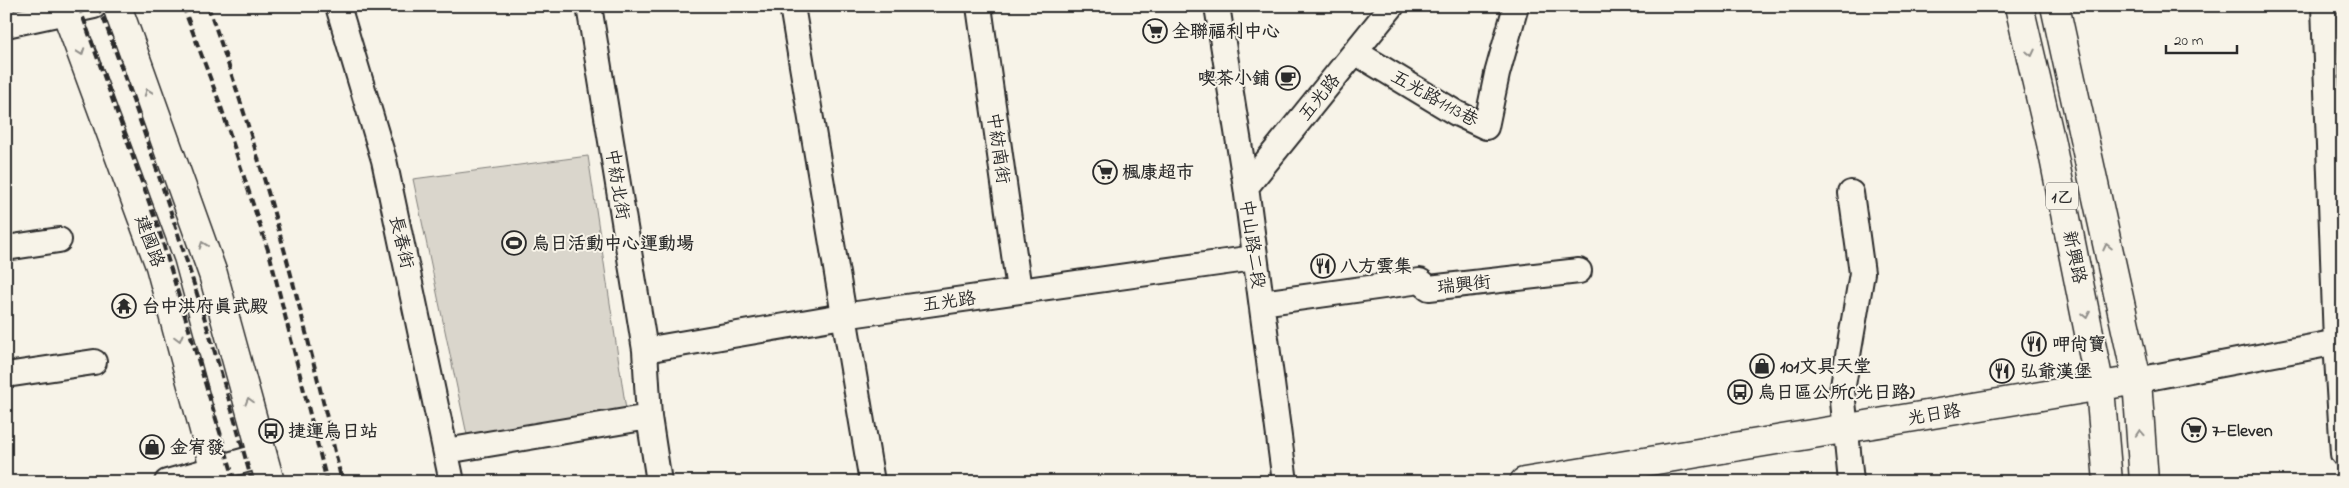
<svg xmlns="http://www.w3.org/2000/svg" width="2349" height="488" viewBox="0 0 2349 488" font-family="'Indie Flower','LXGW WenKai TC',sans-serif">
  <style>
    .park { fill: #dad6cc; stroke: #82807c }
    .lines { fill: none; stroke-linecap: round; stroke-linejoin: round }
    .minor-casing { stroke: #2b2b2b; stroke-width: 28 }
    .major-casing { stroke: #2b2b2b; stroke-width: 31 }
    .minor { stroke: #f7f3e8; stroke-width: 24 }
    .major { stroke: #f7f3e8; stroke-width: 28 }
    .rail { stroke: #2b2b2b; stroke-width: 4; stroke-dasharray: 8 4; stroke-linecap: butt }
    .oneway { stroke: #918f8a }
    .labels { text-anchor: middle; stroke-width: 4; stroke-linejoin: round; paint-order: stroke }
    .shield { fill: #f7f3e8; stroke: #686764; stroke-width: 1 }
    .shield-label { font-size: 16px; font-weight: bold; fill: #2b2b2b }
    .poi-label { font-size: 18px; font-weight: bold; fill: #2b2b2b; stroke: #f7f3e8; text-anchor: start }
    .street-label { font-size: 18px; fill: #2b2b2b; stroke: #f7f3e8 }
  </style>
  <rect width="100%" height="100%" fill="#f7f3e8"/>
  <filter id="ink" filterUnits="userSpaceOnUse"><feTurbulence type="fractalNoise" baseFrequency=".02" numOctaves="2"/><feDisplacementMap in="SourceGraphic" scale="10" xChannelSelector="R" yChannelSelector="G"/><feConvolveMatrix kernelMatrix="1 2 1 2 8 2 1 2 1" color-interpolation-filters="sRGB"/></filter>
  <g filter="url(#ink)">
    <!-- park -->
    <path class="park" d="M588,156L626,410L467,435L413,179Z"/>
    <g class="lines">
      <!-- minor casing -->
      <g class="minor-casing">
        <path id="minor" d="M338,6L384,160L452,482
          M589,6L645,350L649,417L659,482
          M792,6L872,482
          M979,6L1019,290
          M1217,6L1246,187L1285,482
          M2324,6L2336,342L2343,454
          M6,25L94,6
          M1355,52L1456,113L1486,127L1497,74L1516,6
          M1246,187L1392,6
          M1851,193L1862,273L1842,391L1851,482
          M6,248L59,240
          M1262,303L1420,281L1429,288L1579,271
          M645,350L843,316L1254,258
          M6,375L94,362
          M2137,380L2343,341
          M446,451L649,417
          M167,482L264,455"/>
      </g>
      <!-- major casing -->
      <g class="major-casing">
        <path id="major" d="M64,6L160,266L218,482
          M117,6L213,274L270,482
          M2019,6L2051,143L2100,388L2108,482
          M2055,6L2137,380L2144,482
          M1524,482L2137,380"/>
      </g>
      <!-- minor -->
      <use href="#minor" class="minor"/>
      <!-- major -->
      <use href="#major" class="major"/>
      <!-- rail -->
      <path class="rail" d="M79,6L159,230L235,482
        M99,6C157,163 208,321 252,482
        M183,6L220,104L270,256L327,482
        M208,6C264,162 305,321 342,482"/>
    </g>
    <!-- one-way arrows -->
    <defs><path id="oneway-chevron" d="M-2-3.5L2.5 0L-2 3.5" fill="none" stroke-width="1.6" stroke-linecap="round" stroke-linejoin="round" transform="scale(1.25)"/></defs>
    <g class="oneway">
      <use href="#oneway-chevron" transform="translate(81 52) rotate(70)"/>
      <use href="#oneway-chevron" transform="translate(2031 53) rotate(77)"/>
      <use href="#oneway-chevron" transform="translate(148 92) rotate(-110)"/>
      <use href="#oneway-chevron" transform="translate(203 245) rotate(-109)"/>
      <use href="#oneway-chevron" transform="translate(2107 247) rotate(-103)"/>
      <use href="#oneway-chevron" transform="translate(2086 315) rotate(79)"/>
      <use href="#oneway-chevron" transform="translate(179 338) rotate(75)"/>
      <use href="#oneway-chevron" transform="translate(249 401) rotate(-106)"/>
      <use href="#oneway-chevron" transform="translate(2140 433) rotate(-94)"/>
    </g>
  </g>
  <!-- icons -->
  <defs>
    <g id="supermarket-ring" transform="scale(1.25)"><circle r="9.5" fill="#f7f3e8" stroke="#2b2b2b" stroke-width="1.5"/><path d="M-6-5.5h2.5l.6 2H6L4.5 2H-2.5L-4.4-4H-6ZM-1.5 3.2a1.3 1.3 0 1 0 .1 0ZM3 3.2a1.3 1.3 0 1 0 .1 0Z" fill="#2b2b2b"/></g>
    <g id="cafe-ring" transform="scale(1.25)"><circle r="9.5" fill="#f7f3e8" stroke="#2b2b2b" stroke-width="1.5"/><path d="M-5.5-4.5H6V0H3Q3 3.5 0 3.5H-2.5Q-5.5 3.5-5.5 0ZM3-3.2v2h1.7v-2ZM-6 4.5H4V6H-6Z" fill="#2b2b2b"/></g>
    <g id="stadium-ring" transform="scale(1.25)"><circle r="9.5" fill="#f7f3e8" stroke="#2b2b2b" stroke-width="1.5"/><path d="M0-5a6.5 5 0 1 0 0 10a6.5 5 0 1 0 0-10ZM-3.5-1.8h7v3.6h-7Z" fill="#2b2b2b"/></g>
    <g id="restaurant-ring" transform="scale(1.25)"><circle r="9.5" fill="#f7f3e8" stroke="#2b2b2b" stroke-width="1.5"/><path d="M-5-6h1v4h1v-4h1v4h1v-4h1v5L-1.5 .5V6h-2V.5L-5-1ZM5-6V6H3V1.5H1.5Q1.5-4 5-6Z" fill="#2b2b2b"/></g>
    <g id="temple-ring" transform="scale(1.25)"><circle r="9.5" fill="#f7f3e8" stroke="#2b2b2b" stroke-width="1.5"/><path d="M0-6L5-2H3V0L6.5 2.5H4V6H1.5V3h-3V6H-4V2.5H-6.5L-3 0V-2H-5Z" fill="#2b2b2b"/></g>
    <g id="shop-ring" transform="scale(1.25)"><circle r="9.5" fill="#f7f3e8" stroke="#2b2b2b" stroke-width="1.5"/><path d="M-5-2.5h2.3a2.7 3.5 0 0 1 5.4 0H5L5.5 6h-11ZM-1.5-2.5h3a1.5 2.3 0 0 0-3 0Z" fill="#2b2b2b"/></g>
    <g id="bus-ring" transform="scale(1.25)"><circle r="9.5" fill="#f7f3e8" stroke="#2b2b2b" stroke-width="1.5"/><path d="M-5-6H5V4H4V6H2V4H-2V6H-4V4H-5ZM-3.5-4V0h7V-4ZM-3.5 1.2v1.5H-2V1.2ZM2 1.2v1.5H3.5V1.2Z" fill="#2b2b2b"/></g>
  </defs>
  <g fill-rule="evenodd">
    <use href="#supermarket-ring" x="1155" y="31"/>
    <use href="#cafe-ring" x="1288" y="78"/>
    <use href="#supermarket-ring" x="1105" y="172"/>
    <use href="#stadium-ring" x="514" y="243"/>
    <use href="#restaurant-ring" x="1323" y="266"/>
    <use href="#temple-ring" x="124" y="306"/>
    <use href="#restaurant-ring" x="2034" y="344"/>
    <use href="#shop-ring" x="1762" y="366"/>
    <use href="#restaurant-ring" x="2002" y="371"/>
    <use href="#bus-ring" x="1740" y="392"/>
    <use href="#supermarket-ring" x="2194" y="430"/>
    <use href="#bus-ring" x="271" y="431"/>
    <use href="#shop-ring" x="152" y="447"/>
  </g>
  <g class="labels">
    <!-- shield labels -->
    <rect class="shield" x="2046" y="182.5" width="32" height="27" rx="4"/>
    <g class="shield-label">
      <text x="2062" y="202">1乙</text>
    </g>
    <!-- poi labels -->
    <g class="poi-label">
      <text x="1172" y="37">全聯福利中心</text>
      <text x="1270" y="84" text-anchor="end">喫茶小鋪</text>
      <text x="1122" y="178">楓康超市</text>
      <text x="532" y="249">烏日活動中心運動場</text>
      <text x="1340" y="272">八方雲集</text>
      <text x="142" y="312">台中洪府真武殿</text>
      <text x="2052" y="350">呷尚寶</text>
      <text x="1780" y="372">101文具天堂</text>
      <text x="2020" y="377">弘爺漢堡</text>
      <text x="1758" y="398">烏日區公所(光日路)</text>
      <text x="2212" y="436">7-Eleven</text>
      <text x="288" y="437">捷運烏日站</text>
      <text x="170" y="453">金宥發</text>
    </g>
    <!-- street labels -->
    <g class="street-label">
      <text transform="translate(1319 97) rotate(-51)" y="6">五光路</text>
      <text transform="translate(1435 98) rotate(29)" y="6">五光路1113巷</text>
      <text transform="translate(999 148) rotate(82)" y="6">中紡南街</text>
      <text transform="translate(618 184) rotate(81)" y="6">中紡北街</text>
      <text transform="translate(150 241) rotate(70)" y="6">建國路</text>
      <text transform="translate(402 242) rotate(77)" y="6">長春街</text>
      <text transform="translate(1253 244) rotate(82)" y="6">中山路二段</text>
      <text transform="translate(2075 257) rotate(78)" y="6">新興路</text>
      <text transform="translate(1464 284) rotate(-6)" y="6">瑞興街</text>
      <text transform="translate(949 301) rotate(-8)" y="6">五光路</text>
      <text transform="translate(1934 414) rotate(-9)" y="6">光日路</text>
    </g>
  </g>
  <!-- margin -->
  <rect width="2349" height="488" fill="none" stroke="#f7f3e8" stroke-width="25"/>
  <rect x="12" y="12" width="2324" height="463" fill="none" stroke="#2b2b2b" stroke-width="2" filter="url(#ink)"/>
  <!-- scale -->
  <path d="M2166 45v8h71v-8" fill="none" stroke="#2b2b2b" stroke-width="2.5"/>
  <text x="2174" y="45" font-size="15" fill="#2b2b2b" stroke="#f7f3e8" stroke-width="4" paint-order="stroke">20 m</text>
</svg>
